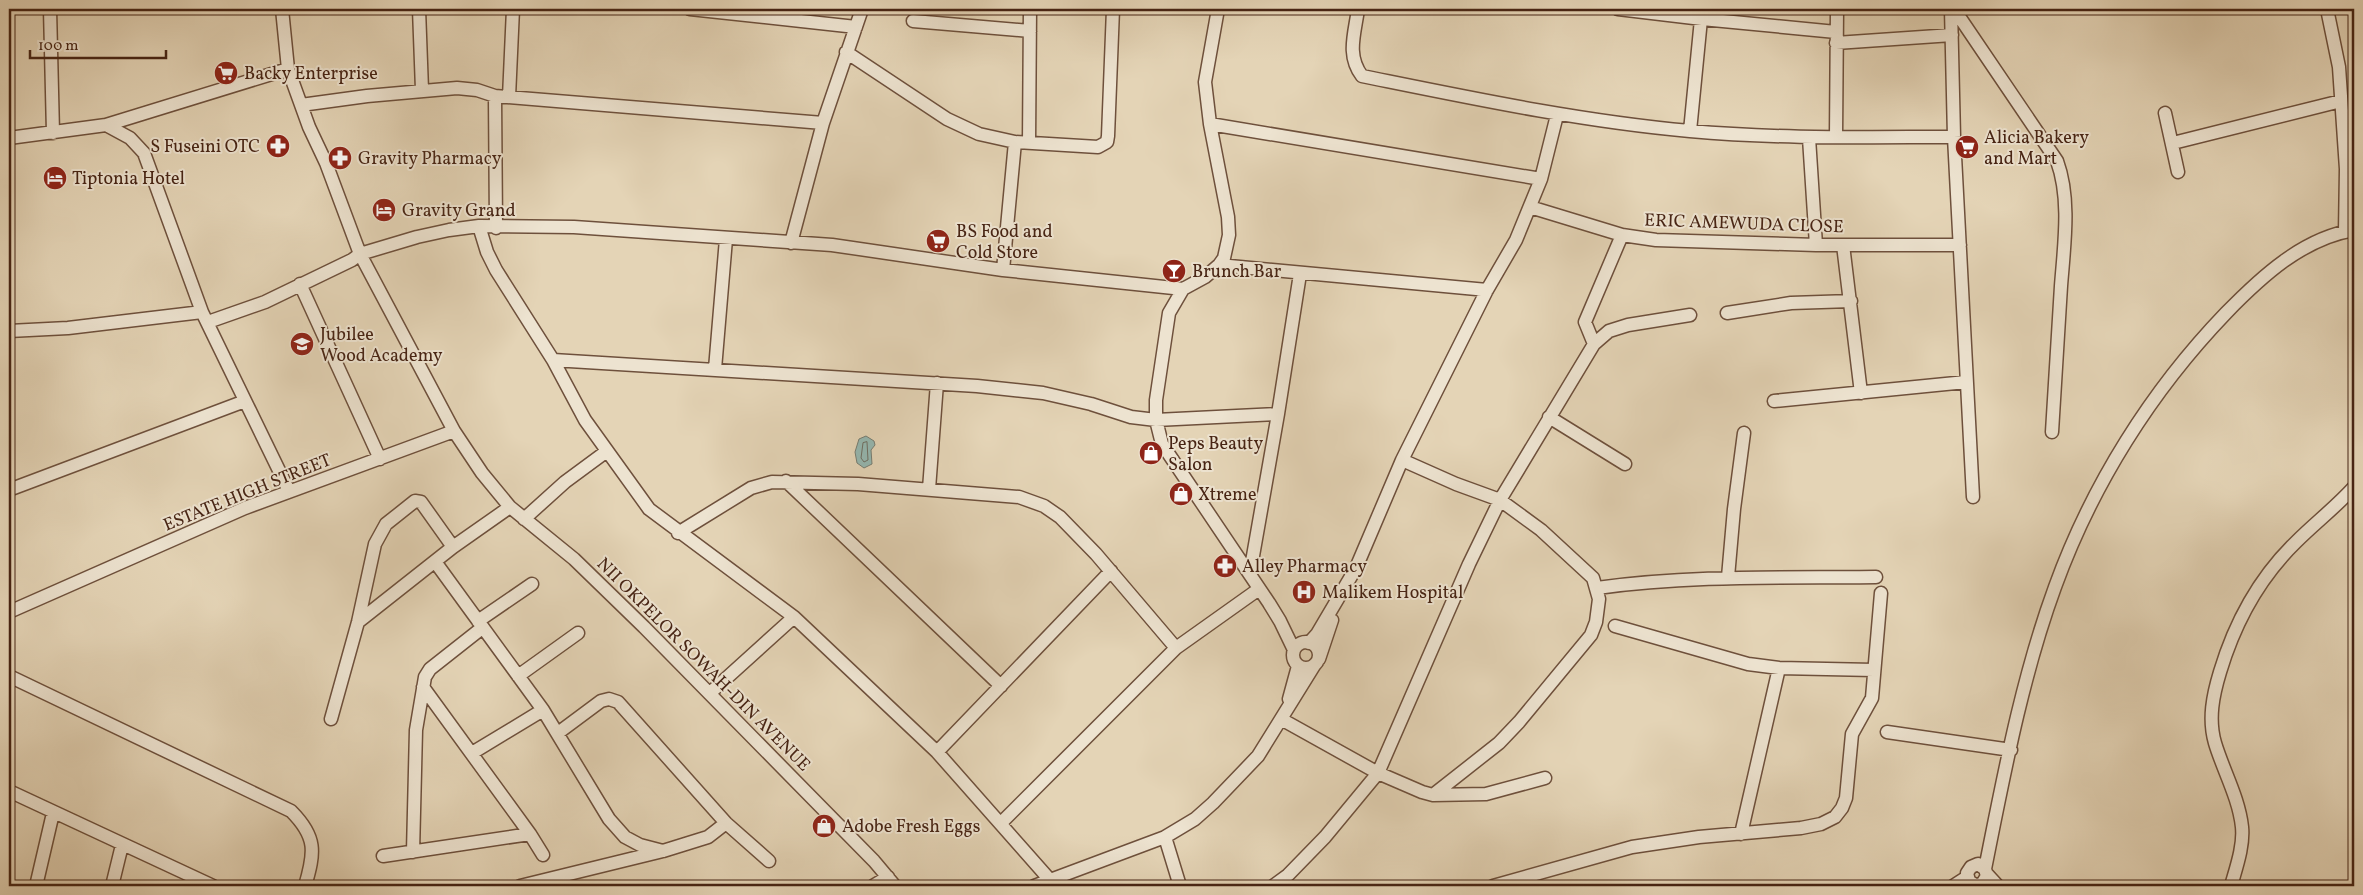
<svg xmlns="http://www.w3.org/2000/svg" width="2363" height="895" viewBox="0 0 2363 895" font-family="Vollkorn,serif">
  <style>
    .water { fill: #95b8b1; stroke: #767d72 }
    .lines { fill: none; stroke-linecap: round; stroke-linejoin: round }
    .shore { stroke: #6e6e62; stroke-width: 1 }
    .minor-casing { stroke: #6e503c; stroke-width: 15 }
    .minor { stroke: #ede3d0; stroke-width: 12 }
    .labels { text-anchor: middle; stroke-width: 4; stroke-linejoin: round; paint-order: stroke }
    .poi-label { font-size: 18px; fill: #472414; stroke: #ede3d0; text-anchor: start }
    .street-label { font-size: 18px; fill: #472414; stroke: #ede3d0 }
  </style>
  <rect width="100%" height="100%" fill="#e4d4b6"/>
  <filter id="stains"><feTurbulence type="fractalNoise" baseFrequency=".004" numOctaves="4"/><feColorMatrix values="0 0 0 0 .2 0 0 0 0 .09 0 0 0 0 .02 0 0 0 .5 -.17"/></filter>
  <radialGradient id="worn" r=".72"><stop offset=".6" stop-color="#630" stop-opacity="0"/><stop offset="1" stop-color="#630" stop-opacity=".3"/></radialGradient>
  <!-- water -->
  <path class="water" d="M866,436L874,441L875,445L871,450L872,464L864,468L857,463L855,452L859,439Z"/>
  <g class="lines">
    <!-- shore -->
    <path class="shore" d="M867,442L868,460L864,462L861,458L863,443Z"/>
    <!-- minor casing -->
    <g class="minor-casing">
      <path id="minor" d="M50,9L53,133
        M282,9L288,69L309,127L326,163L360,254L454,431
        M419,9L422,90
        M690,9L856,27
        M1218,9L1205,82L1210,124L1228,217L1229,235L1224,258L1219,265L1205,277L1183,289L1169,313L1156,400V420L1162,444L1269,603L1280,621L1294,650
        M1358,9C1355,33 1346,55 1362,76C1471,98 1579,121 1690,131C1778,139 1866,137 1954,137
        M1618,9L1702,19L1836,32
        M1951,9L1954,137L1973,497
        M1954,9L2057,161C2071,199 2064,246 2061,286C2058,335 2055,384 2052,432
        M2327,9L2339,67L2346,169L2345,232
        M913,21L1030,31
        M1836,43L1952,35
        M846,52L947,119L979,134L1015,142L1098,147L1107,142L1108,136L1113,9
        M495,96L496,228
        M509,97L513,9
        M301,105L367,96L457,88L477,90L495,96L823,123
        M2165,113L2178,172
        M1210,124L1541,179
        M106,125L130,138L144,153L202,312L289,491
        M1690,131L1702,9
        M1836,137L1837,9
        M9,138L106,125L288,69
        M1809,138L1816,245
        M1029,143L1030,9
        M2173,143L2341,101
        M1530,207L1622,235L1656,240L1816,245H1960
        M479,226L487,252L496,270L553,360L585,420L649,509L794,617L937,752L1050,880
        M791,243L823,123L862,9
        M1843,245L1861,393
        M1219,265L1487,290
        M1003,270L1015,142
        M300,284L380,459
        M1727,313L1791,303L1851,301
        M208,322L265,302L352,260L360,254L417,237L449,230L479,226L574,227L832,245L1003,270L1183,289
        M9,331L68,328L202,312
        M1594,344L1585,322L1622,235
        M553,360L977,386L1043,393L1091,404L1131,417L1156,420L1278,414
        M715,369L726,239
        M1774,401L1966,382
        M1549,417L1625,464
        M1402,460L1456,484L1500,500L1541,530L1593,578L1599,599L1596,622L1591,635L1519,722L1499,743L1433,795
        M786,481L1001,686
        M14,488L245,401
        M929,489L937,383
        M524,519L565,482L607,451
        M678,533L751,488L772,482L858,484L1019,497L1044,506L1060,517L1096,554L1176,648
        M436,563L543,710L609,819L625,837L640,845L663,851
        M1250,573L1278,414L1300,274
        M1728,577L1734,509L1744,433
        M1597,588C1690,575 1782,578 1876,577
        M9,612L245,508L454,431L482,473L510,507L574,559L644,627L874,861L895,886
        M478,621L532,584
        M358,622L453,547L510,507
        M1615,626L1748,664L1779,668L1874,670
        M1293 655a13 13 0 1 1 26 0a13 13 0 1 1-26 0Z
        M1309,643L1317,634L1356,568L1402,460L1487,290L1516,240L1541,179L1557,115
        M1319,659L1332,620
        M9,676L291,811C317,837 315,852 305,886
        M518,676L578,633
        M423,687L530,834L543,855
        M710,693L794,617
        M1289,699L1298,666
        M331,719L358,622L375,544L386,524L415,501L421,502L453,547
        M1281,719L1378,773L1422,792L1433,795L1486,794L1545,778
        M1887,732L2011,750
        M558,733L601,701L609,699L618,702L726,823L769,861
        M937,752L1111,571
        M472,753L543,710
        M9,791L213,886
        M1001,823L1176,648L1259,589
        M1741,834L1779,668
        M1165,837L1180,886
        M413,852L416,730L425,677L430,669L482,628
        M383,856L530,834
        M1985,869C2004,774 2022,677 2055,587C2092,485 2151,391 2226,313C2261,277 2303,238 2354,230
        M1987,874L1998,886
        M1982,884L1987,876L1985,869L1978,864L1971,867L1967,873L1969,881L1975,885L1982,884L1986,886
        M36,886L53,813
        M112,886L122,845
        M520,886L663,851L708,837L726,823
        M873,886L888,877
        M1034,886L1165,837L1195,819L1213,803L1258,756L1315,664
        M1273,886L1288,875L1325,837L1378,773L1469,564L1500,500L1594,344L1609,331L1628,325L1690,315
        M1493,886L1632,847L1699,837L1801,828L1821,824L1835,817L1842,808L1846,798L1852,734L1872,698L1881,593
        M1953,886L1967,877
        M2231,886C2236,868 2244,846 2242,827C2239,798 2223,770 2215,743C2208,719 2213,695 2220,672C2235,622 2258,579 2296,542C2315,523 2336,507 2354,487"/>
    </g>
    <!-- minor -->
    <use href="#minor" class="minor"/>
  </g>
  <!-- icons -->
  <defs>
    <g id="supermarket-disc" transform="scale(1.25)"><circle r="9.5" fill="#8f2418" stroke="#ede3d0"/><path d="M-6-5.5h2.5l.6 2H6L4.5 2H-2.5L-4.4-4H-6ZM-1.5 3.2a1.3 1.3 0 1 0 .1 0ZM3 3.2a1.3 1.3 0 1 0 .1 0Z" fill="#fff"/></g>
    <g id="pharmacy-disc" transform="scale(1.25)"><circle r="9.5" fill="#8f2418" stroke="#ede3d0"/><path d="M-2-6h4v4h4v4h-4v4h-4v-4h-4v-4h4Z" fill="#fff"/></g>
    <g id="hotel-disc" transform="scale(1.25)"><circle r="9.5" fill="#8f2418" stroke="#ede3d0"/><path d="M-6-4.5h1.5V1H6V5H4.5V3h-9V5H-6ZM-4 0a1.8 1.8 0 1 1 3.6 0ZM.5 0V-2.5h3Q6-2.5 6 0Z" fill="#fff"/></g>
    <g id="bar-disc" transform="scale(1.25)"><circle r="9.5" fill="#8f2418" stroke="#ede3d0"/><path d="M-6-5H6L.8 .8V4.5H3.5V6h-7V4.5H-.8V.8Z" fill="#fff"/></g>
    <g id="school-disc" transform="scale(1.25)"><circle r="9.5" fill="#8f2418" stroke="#ede3d0"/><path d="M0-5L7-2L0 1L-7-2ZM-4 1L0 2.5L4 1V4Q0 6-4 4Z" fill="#fff"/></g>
    <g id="shop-disc" transform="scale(1.25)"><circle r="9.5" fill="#8f2418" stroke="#ede3d0"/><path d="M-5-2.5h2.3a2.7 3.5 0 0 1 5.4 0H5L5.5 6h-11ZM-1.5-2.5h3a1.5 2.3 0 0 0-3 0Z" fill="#fff"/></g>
    <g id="hospital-disc" transform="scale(1.25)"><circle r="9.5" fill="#8f2418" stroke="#ede3d0"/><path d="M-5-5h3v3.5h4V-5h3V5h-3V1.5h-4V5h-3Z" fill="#fff"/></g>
  </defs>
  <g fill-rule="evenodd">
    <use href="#supermarket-disc" x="226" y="73"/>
    <use href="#pharmacy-disc" x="278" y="146"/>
    <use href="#supermarket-disc" x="1967" y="147"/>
    <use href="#pharmacy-disc" x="340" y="158"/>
    <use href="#hotel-disc" x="55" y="178"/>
    <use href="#hotel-disc" x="384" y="210"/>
    <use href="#supermarket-disc" x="938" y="241"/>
    <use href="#bar-disc" x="1174" y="271"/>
    <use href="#school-disc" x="302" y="344"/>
    <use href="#shop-disc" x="1151" y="453"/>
    <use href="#shop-disc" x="1181" y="494"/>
    <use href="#pharmacy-disc" x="1225" y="566"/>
    <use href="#hospital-disc" x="1304" y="592"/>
    <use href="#shop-disc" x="824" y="826"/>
  </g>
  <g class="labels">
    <!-- poi labels -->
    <g class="poi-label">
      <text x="244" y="79">Backy Enterprise</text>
      <text x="1984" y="143">Alicia Bakery<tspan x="1984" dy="21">and Mart</tspan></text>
      <text x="260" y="152" text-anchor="end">S Fuseini OTC</text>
      <text x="358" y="164">Gravity Pharmacy</text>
      <text x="72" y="184">Tiptonia Hotel</text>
      <text x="402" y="216">Gravity Grand</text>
      <text x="956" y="237">BS Food and<tspan x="956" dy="21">Cold Store</tspan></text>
      <text x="1192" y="277">Brunch Bar</text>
      <text x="320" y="340">Jubilee<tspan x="320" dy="21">Wood Academy</tspan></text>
      <text x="1168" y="449">Peps Beauty<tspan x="1168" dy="21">Salon</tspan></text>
      <text x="1198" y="500">Xtreme</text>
      <text x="1242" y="572">Alley Pharmacy</text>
      <text x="1322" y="598">Malikem Hospital</text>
      <text x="842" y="832">Adobe Fresh Eggs</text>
    </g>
    <!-- street labels -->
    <g class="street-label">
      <text transform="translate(1744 223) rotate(2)" y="6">ERIC AMEWUDA CLOSE</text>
      <text transform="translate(247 492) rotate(-22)" y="6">ESTATE HIGH STREET</text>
      <text transform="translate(704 664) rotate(45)" y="6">NII OKPELOR SOWAH-DIN AVENUE</text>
    </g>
  </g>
  <!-- margin -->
  <rect width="2363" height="895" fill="none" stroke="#e4d4b6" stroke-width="30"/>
  <rect x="10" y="10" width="2343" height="875" fill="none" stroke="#472414" stroke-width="2.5"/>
  <rect x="15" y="15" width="2333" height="865" fill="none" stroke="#472414"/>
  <!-- scale -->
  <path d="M30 50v8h136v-8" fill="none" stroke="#472414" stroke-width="2.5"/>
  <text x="38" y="50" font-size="15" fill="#472414" stroke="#ede3d0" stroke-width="4" paint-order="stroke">100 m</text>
  <rect width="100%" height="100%" filter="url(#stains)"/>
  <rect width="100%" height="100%" fill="url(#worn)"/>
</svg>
